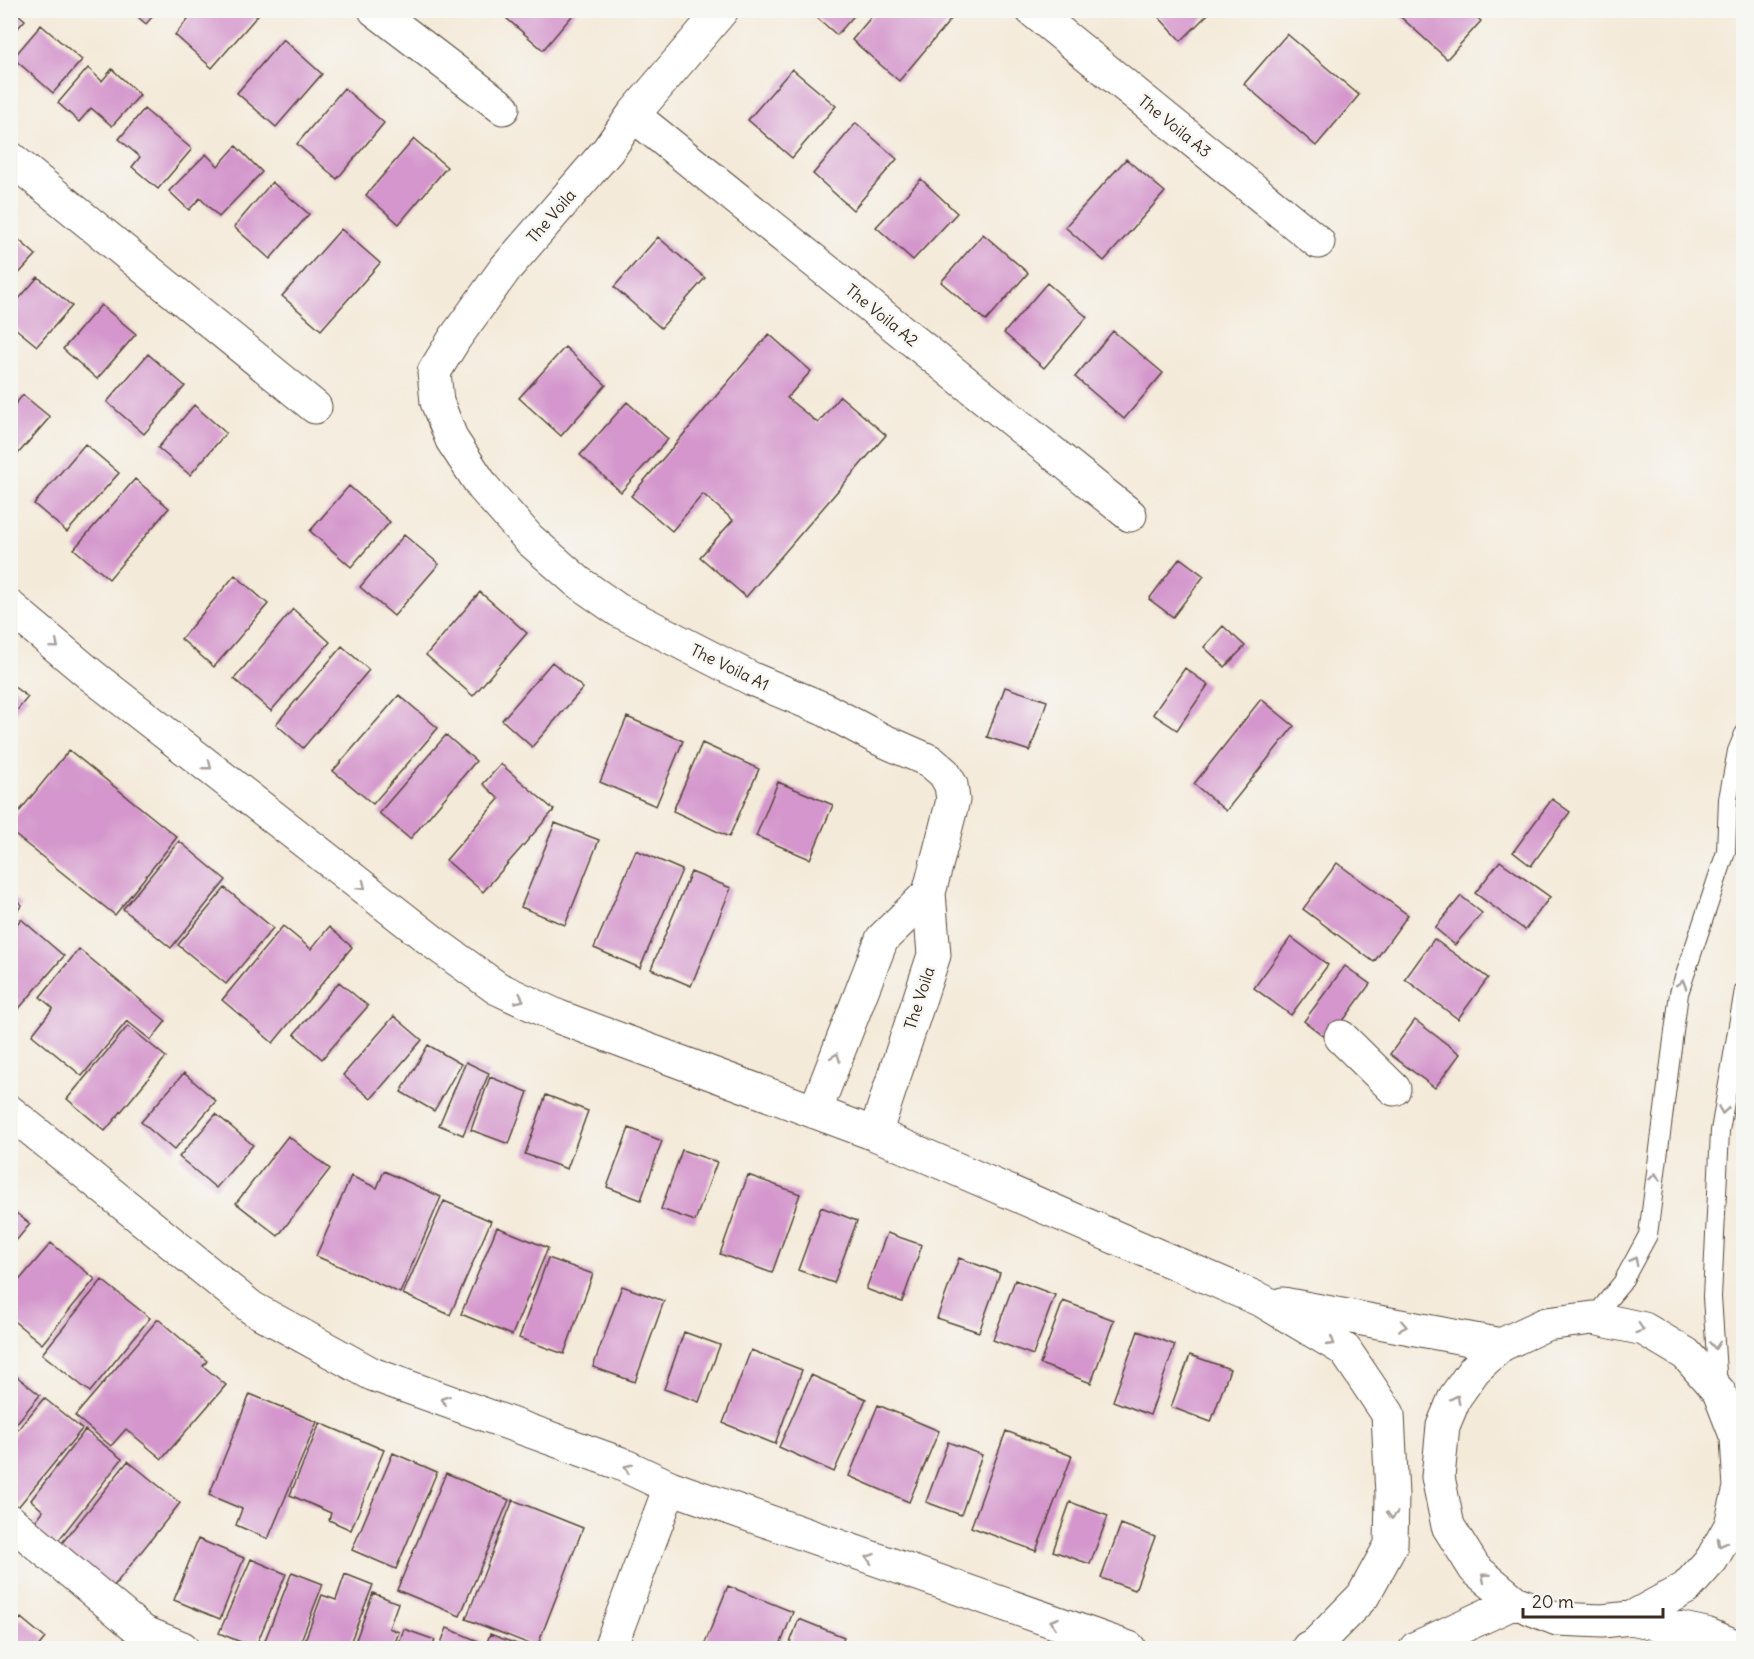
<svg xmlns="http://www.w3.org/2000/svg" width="1754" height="1659" viewBox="0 0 1754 1659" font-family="Delius,sans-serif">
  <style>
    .building { fill: #d496cc }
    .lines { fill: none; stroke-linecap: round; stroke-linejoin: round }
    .service-casing { stroke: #57473a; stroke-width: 20 }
    .minor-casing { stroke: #57473a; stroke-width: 35 }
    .service { stroke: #fff; stroke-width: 18 }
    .minor { stroke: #fff; stroke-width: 33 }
    .oneway { stroke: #a79f9a }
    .labels { text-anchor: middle; stroke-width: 5; stroke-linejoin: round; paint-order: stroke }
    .street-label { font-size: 16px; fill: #3b2a1e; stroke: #f6f6f2 }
  </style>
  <rect width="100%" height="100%" fill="#f6f6f2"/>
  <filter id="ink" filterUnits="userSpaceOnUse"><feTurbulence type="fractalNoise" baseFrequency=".0167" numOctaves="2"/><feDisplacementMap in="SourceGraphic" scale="12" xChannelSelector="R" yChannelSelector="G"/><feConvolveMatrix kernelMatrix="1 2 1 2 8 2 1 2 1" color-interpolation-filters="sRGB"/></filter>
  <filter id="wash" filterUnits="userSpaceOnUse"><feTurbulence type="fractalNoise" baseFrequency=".008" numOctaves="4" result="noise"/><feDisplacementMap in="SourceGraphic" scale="24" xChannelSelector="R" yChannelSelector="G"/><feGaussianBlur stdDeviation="1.35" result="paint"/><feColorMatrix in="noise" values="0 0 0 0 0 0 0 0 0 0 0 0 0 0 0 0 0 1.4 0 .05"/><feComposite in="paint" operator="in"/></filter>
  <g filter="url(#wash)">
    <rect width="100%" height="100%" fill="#f4ead9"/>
    <g id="blocks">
      <!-- building -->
      <path class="building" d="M10,10H13L25,20L10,37Z
        M130,10H158L146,24Z
        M195,10H253L258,15L212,68L175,35Z
        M497,10H577L543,50Z
        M808,10H859L837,35Z
        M877,10H943L952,18L899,81L852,40Z
        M1152,10H1212L1181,41Z
        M1393,10H1469L1481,21L1447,59Z
        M41,25L82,60L53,93L13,58Z
        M1287,34L1359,95L1316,146L1244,84Z
        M283,39L322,74L276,127L237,93Z
        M88,68L102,81L112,69L140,95L112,126L91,108L79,122L58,103Z
        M792,69L836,106L792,158L748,120Z
        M344,88L384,123L337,179L297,144Z
        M144,109L192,149L158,189L132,167L140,157L119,139Z
        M856,123L897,159L853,210L813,174Z
        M414,139L447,167L399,224L366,195Z
        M236,146L262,172L219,217L200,198L189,210L169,191L206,154L218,166Z
        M1126,159L1165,192L1104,261L1065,227Z
        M921,179L957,213L913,260L876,227Z
        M272,182L309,214L270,259L234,227Z
        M341,229L380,263L321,330L282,296Z
        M10,232L36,255L10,283Z
        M983,234L1028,273L986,321L941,282Z
        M658,237L705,278L661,328L614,287Z
        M38,277L72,306L37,346L10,324V309Z
        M1047,283L1087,317L1044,368L1004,333Z
        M101,305L136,334L97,379L63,349Z
        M1113,331L1163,373L1124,419L1075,377Z
        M769,334L811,371L787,398L818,423L840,396L886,435L746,597L700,557L733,520L703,494L672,531L631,496Z
        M565,347L606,385L561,436L519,398Z
        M148,354L185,386L144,434L107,402Z
        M23,395L50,417L10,463V410Z
        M627,402L668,439L621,492L580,455Z
        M194,405L226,433L190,475L158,448Z
        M85,444L119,473L67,532L34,504Z
        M135,479L169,508L109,579L74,549Z
        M349,486L390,522L351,567L310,531Z
        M404,535L439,564L394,616L360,587Z
        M1180,558L1204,576L1173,617L1149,599Z
        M235,575L268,604L214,667L181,639Z
        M480,592L527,633L473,696L426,655Z
        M293,609L330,642L271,711L234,679Z
        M1223,626L1245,646L1225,667L1204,647Z
        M342,646L369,670L303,748L276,724Z
        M552,662L583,688L532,747L502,720Z
        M1185,668L1208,685L1177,730L1153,714Z
        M10,684L28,697L10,719Z
        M1005,687L1047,701L1030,751L987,737Z
        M399,695L438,728L373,804L333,771Z
        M1261,699L1294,726L1226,811L1194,784Z
        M627,717L683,741L656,806L600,782Z
        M446,735L476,761L410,839L379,813Z
        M702,743L759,769L729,837L673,811Z
        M69,750L177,837L115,915L10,831V823Z
        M501,764L554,810L483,892L446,860L499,799L483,784Z
        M778,782L833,805L810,859L756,836Z
        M1552,799L1570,812L1531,866L1513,852Z
        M555,823L599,840L565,925L521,907Z
        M179,841L226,880L171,948L123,909Z
        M636,850L682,870L640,968L594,948Z
        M1500,861L1550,897L1525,930L1475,893Z
        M1337,863L1408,915L1374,962L1303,909Z
        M691,872L731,888L691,986L651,969Z
        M225,888L273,928L226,984L178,945Z
        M10,896L22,905L10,920Z
        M1461,896L1482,913L1455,945L1435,928Z
        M21,919L64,956L10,1019V932Z
        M283,926L311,949L329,927L352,947L273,1043L222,1000Z
        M1291,937L1328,965L1291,1015L1254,988Z
        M1434,939L1488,978L1458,1019L1405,979Z
        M79,949L166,1021L151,1040L127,1021L82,1076L32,1035L53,1008L40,997Z
        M1345,966L1370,984L1329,1040L1304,1021Z
        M339,982L368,1006L322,1059L294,1034Z
        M394,1016L422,1040L371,1099L343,1075Z
        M1415,1020L1460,1054L1435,1088L1390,1054Z
        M128,1026L166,1057L105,1131L67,1099Z
        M428,1045L461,1064L434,1111L401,1092Z
        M466,1062L489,1073L463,1135L439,1125Z
        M184,1073L216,1101L174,1150L141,1122Z
        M490,1077L528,1092L509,1144L471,1130Z
        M546,1095L588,1111L567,1169L525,1154Z
        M216,1114L253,1145L216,1188L179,1157Z
        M629,1128L662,1141L641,1200L607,1187Z
        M288,1136L330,1169L278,1236L236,1203Z
        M682,1150L717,1162L695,1221L661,1209Z
        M384,1171L441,1197L400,1293L316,1256L351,1176L377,1188Z
        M748,1175L800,1194L772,1273L720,1254Z
        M444,1201L491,1221L450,1315L403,1294Z
        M821,1207L857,1221L834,1283L798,1270Z
        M10,1208L30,1224L10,1248Z
        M497,1227L548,1248L512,1335L461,1314Z
        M887,1233L922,1245L902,1302L866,1289Z
        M51,1243L95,1279L42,1344L10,1318V1291Z
        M548,1258L593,1274L564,1354L519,1338Z
        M959,1258L1000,1273L979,1332L937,1318Z
        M102,1280L150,1318L90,1392L42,1354Z
        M1015,1280L1055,1295L1033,1355L993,1340Z
        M622,1286L664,1301L635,1382L593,1367Z
        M1063,1301L1114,1320L1091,1383L1040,1364Z
        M158,1319L207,1361L203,1366L226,1385L162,1459L126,1429L111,1446L75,1416Z
        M1138,1331L1175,1345L1150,1415L1113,1401Z
        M684,1332L720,1345L699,1402L664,1389Z
        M751,1350L802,1370L775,1444L723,1423Z
        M1190,1355L1230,1369L1211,1422L1171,1407Z
        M10,1371L40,1395L10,1431Z
        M811,1375L866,1399L834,1472L779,1447Z
        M250,1394L317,1422L268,1539L236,1525L242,1509L209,1495Z
        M44,1398L82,1429L14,1512L10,1509V1439Z
        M878,1405L939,1431L909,1502L849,1476Z
        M320,1423L384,1450L351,1530L329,1520L331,1513L290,1495Z
        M85,1430L122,1459L54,1546L30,1528L43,1511L31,1500Z
        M1006,1431L1072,1456L1036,1551L971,1527Z
        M948,1442L982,1455L961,1515L926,1502Z
        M393,1453L437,1472L396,1569L352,1550Z
        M128,1461L180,1503L110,1591L58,1548Z
        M446,1473L509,1500L460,1616L397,1590Z
        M513,1500L583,1528L537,1647L466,1619Z
        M1070,1502L1108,1516L1090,1564L1053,1551Z
        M1121,1524L1155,1537L1135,1590L1101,1578Z
        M198,1539L244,1558L220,1619L174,1600Z
        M251,1559L286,1574L255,1648L219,1633Z
        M292,1572L323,1584L298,1648H262Z
        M345,1574L373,1585L348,1648H302L322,1595L336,1600Z
        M728,1586L793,1612L779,1648H703Z
        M373,1593L398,1603L389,1628L399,1632L393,1648H353Z
        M21,1618L45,1638L37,1648H10V1627L13,1628Z
        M799,1619L844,1637L839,1648H788Z
        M447,1628L483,1643L480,1648H439Z
        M404,1629L435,1640L432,1648H397Z
        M490,1634L527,1648H485Z"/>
    </g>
  </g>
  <g filter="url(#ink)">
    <use href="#blocks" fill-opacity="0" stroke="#57473a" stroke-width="1.5"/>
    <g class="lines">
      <!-- service casing -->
      <g class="service-casing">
        <path id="service" d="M1593,1318L1622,1283L1648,1235L1679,993L1726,852L1728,799L1737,751L1744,734
          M1718,1388L1712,1297L1720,1131L1744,990"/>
      </g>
      <!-- minor casing -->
      <g class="minor-casing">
        <path id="minor" d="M375,10L503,108
          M722,10L633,115L608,150L505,269L455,338L434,372L437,402L452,440L483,487L529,539L578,582L618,610L752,679L824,709L880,739L930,761L944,773L951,785L953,800L929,893L934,955L875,1134
          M1032,10L1318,242
          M633,115L1130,515
          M10,158L315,407
          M10,607L91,675L436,944L497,988L559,1017L875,1134L1263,1301L1345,1350L1388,1414L1392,1495L1391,1545L1363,1596L1316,1644L1308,1648
          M1341,1037L1394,1089
          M10,1112L252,1308L372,1374L619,1463L670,1487L1129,1648
          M815,1112L882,939L929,893
          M1283,1304L1501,1345
          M1740,1488L1731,1525L1712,1559L1686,1588L1631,1618L1602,1621L1557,1619L1515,1602L1475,1569L1448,1526L1438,1477L1443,1426L1455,1397L1474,1370L1501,1345L1546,1324L1593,1318L1644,1329L1686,1354L1719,1392L1737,1438L1740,1488L1744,1492
          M10,1521L143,1632L182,1648
          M1631,1618L1706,1634L1740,1648
          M610,1648L670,1487
          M1416,1648L1515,1602"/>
      </g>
      <!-- service -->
      <use href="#service" class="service"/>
      <!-- minor -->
      <use href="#minor" class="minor"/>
    </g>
    <!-- one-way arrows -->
    <defs><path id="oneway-chevron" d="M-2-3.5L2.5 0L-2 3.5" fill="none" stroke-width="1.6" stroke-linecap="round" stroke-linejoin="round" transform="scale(1.5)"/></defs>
    <g class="oneway">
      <use href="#oneway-chevron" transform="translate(55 645) rotate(40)"/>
      <use href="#oneway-chevron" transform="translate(208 766) rotate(38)"/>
      <use href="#oneway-chevron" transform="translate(362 886) rotate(38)"/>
      <use href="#oneway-chevron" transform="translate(1682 984) rotate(-72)"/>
      <use href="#oneway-chevron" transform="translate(520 999) rotate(25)"/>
      <use href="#oneway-chevron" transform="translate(836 1057) rotate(-69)"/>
      <use href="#oneway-chevron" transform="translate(1723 1110) rotate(99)"/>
      <use href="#oneway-chevron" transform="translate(1655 1177) rotate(-83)"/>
      <use href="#oneway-chevron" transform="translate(1634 1261) rotate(-62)"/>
      <use href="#oneway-chevron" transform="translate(1403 1326) rotate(11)"/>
      <use href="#oneway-chevron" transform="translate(1640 1329) rotate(18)"/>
      <use href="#oneway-chevron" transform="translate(1331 1342) rotate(31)"/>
      <use href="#oneway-chevron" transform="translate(1715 1345) rotate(86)"/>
      <use href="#oneway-chevron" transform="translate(1456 1399) rotate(-63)"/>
      <use href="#oneway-chevron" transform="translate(445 1400) rotate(-160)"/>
      <use href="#oneway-chevron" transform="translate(628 1468) rotate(-155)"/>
      <use href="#oneway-chevron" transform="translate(1392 1515) rotate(92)"/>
      <use href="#oneway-chevron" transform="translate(1721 1543) rotate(119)"/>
      <use href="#oneway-chevron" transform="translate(870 1558) rotate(-161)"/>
      <use href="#oneway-chevron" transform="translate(1485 1577) rotate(-141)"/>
      <use href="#oneway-chevron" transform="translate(1054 1622) rotate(-161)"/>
    </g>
  </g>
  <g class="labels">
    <!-- street labels -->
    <g class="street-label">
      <text transform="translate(1175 126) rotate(39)" y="6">The Voila A3</text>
      <text transform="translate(551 216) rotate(-49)" y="6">The Voila</text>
      <text transform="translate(882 315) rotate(39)" y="6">The Voila A2</text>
      <text transform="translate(730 667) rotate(26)" y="6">The Voila A1</text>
      <text transform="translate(919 998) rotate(-72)" y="6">The Voila</text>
    </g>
  </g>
  <!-- margin -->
  <rect width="1754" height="1659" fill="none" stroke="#f6f6f2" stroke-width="36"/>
  <!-- scale -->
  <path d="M1523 1608v9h140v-9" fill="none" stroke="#3b2a1e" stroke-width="3"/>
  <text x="1532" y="1608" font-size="18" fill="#3b2a1e" stroke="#f6f6f2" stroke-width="4.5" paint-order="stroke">20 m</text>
</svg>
